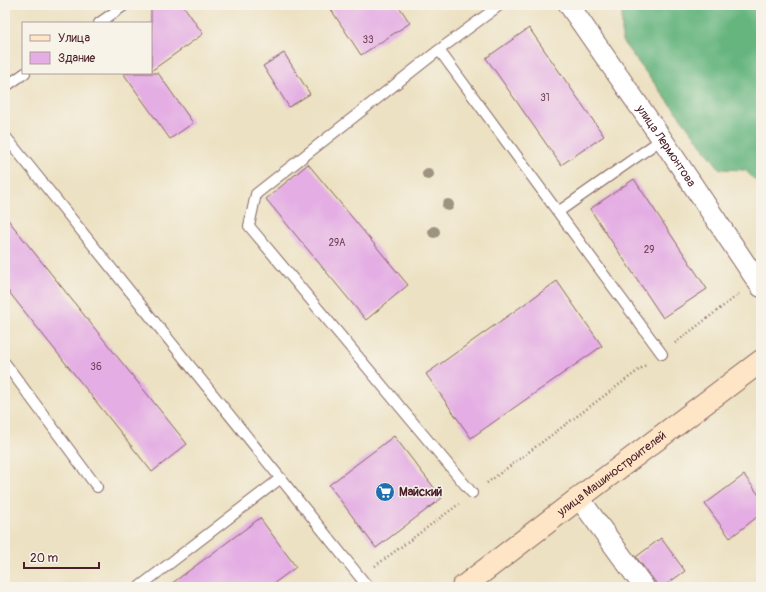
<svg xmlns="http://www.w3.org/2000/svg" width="766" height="592" viewBox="0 0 766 592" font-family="Pangolin,sans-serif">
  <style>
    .forest { fill: #66b57f; stroke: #586a55 }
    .building { fill: #e4ade4 }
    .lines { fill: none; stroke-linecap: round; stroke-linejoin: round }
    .lane-casing { stroke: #836360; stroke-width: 12 }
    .street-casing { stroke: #836360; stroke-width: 22 }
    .secondary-casing { stroke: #836360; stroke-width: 24 }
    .path { stroke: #836360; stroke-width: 2.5; stroke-dasharray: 1 3; stroke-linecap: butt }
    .lane { stroke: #fff; stroke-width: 10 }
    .street { stroke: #fff; stroke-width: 20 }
    .secondary { stroke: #fde5c5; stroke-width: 22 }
    .tree { fill: #9c9481 }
    .labels { text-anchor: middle; stroke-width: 3; stroke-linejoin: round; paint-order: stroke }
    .number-label { font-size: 10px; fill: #704259 }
    .street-label { font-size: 12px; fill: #4a1f2b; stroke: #f7f3e8 }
    .poi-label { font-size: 12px; font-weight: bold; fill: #4a1f2b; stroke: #f7f3e8; text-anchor: start }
  </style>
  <rect width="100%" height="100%" fill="#f7f3e8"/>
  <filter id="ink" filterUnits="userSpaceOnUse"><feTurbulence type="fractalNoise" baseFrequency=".025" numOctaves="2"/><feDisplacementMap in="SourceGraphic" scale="8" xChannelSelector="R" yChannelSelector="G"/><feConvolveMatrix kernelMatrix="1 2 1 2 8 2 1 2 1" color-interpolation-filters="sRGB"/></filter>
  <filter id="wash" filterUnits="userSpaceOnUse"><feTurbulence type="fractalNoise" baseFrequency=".012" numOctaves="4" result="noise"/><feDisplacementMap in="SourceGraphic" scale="16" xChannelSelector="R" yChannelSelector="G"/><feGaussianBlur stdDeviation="0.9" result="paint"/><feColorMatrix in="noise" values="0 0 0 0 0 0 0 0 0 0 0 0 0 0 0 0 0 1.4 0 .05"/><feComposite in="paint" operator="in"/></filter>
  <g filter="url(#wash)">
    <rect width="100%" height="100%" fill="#ece1c2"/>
    <!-- forest -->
    <path class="forest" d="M622,5H643L652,9L658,5H761V186L745,170L720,169L622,41Z"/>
    <g id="blocks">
      <!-- building -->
      <path class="building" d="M151,5H183L203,34L151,71Z
        M328,5H398L410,23L361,55Z
        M529,28L604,136L561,165L486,58Z
        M284,53L310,94L289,107L263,66Z
        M123,73H158L193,123L170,139Z
        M308,164L408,285L366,320L266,199Z
        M634,179L707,289L663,318L590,209Z
        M5,216L187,444L152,472L5,287Z
        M557,281L602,346L471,438L426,374Z
        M394,436L442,498L376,548L329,485Z
        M744,475L761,498V514L730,538L705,504Z
        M260,518L296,567L269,587H167Z
        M661,538L685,571L663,587H659L636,557Z"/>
    </g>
  </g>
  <g filter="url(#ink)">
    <use href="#blocks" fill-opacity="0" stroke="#836360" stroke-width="1"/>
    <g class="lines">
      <!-- lane casing -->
      <g class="lane-casing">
        <path id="lane" d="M99,23L125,5
          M439,50L500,5
          M5,87L25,73
          M5,136L368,587
          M558,212L662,139
          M5,363L97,487
          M472,493L249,226L256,194L439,50L662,354
          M139,587L281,478"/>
      </g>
      <!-- street casing -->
      <g class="street-casing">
        <g id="street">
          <path id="s1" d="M569,5L662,139L761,287"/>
          <path d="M579,498L644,587"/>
        </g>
      </g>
      <!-- secondary casing -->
      <g class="secondary-casing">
        <g id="secondary">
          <path id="s2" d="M463,587L579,498L761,361"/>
        </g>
      </g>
      <!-- path -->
      <path class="path" d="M675,343L739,294
        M487,483L647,364
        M375,566L459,504"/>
      <!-- lane -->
      <use href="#lane" class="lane"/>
      <!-- street -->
      <use href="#street" class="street"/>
      <!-- secondary -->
      <use href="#secondary" class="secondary"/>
    </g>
    <!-- trees -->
    <g class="tree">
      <circle cx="428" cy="174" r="6"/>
      <circle cx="448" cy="205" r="6"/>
      <circle cx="434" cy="232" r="6"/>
    </g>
  </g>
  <!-- icons -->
  <defs>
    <g id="supermarket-disc" transform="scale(1)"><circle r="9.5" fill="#1f6fb2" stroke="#f7f3e8"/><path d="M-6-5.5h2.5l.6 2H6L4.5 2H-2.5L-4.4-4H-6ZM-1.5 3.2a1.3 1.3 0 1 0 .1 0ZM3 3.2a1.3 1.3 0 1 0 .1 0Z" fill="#fff"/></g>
  </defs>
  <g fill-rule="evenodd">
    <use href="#supermarket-disc" x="385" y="492"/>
  </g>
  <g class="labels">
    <!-- number labels -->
    <g class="number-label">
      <text x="368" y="43">33</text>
      <text x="545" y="101">31</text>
      <text x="337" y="246">29А</text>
      <text x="649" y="253">29</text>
      <text x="96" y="370">36</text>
    </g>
    <!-- street labels -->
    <g class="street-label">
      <text dy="4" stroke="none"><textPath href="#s1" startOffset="171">улица Лермонтова</textPath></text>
      <text dy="4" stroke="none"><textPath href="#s2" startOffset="187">улица Машиностроителей</textPath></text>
    </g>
    <!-- poi labels -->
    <g class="poi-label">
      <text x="399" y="496">Майский</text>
    </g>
  </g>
  <!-- margin -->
  <rect width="766" height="592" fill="none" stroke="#f7f3e8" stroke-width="20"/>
  <!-- legend -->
  <rect x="22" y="22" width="130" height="52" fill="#f7f3e8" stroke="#b29e9c"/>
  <rect x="30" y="35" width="20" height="6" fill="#fde5c5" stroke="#b29e9c"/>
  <text x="58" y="42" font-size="12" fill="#4a1f2b">Улица</text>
  <rect x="30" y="52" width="20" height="12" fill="#e4ade4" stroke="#b29e9c"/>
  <text x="58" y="62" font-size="12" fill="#4a1f2b">Здание</text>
  <!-- scale -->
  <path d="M24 562v6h75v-6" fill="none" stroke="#4a1f2b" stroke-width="2"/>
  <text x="30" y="562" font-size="12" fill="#4a1f2b" stroke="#f7f3e8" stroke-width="3" paint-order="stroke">20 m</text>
</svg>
